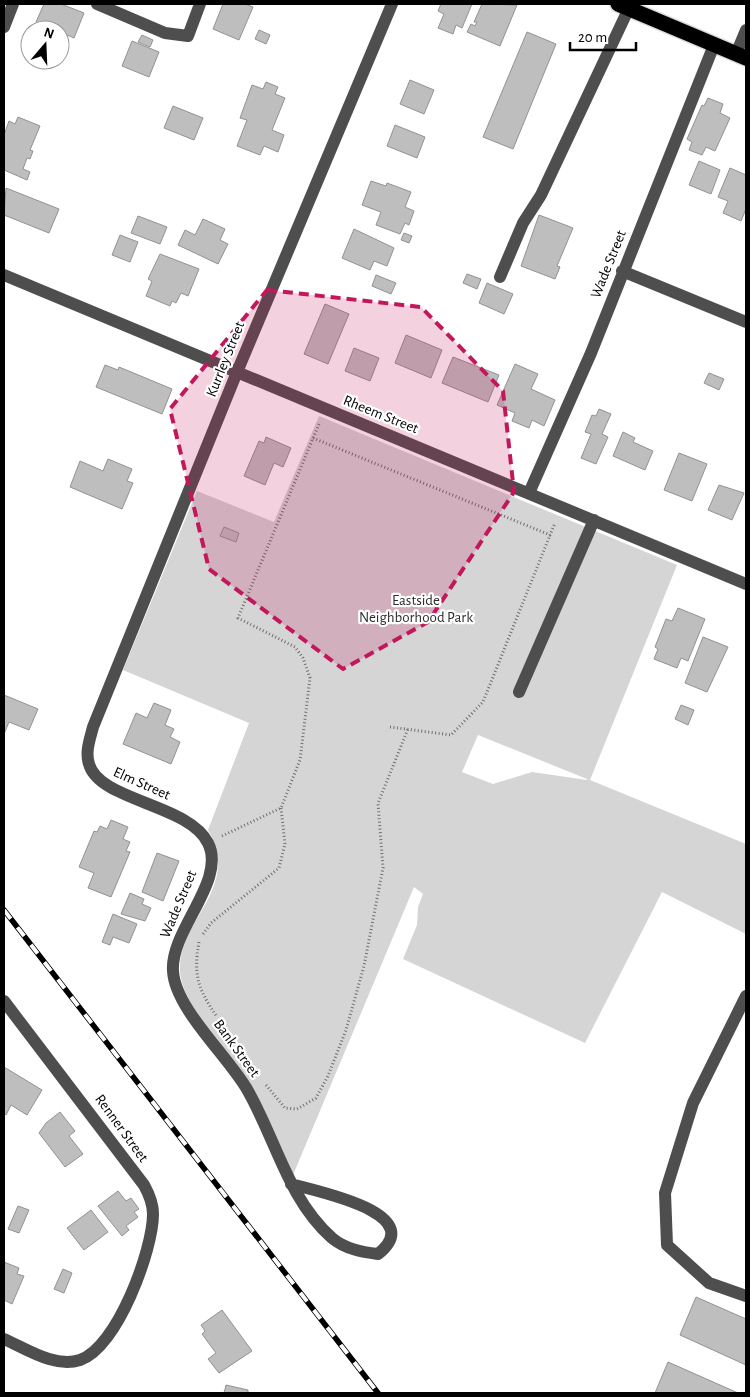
<svg xmlns="http://www.w3.org/2000/svg" width="750" height="1397" viewBox="0 0 750 1397" font-family="'Alegreya Sans',sans-serif">
  <style>
    .green { fill: #d5d5d5; fill-rule: evenodd }
    .building { fill: #bebebe; stroke: #929292 }
    .lines { fill: none; stroke-linecap: round; stroke-linejoin: round }
    .highway-casing { stroke: #dbdbdb; stroke-width: 18 }
    .path { stroke: #707070; stroke-width: 3; stroke-dasharray: 1 2.5; stroke-linecap: butt }
    .minor { stroke: #4e4e4e; stroke-width: 12 }
    .highway { stroke: #000; stroke-width: 15 }
    .rail-casing { stroke: #000; stroke-width: 5.5 }
    .rail { stroke: #fff; stroke-width: 4; stroke-dasharray: 11; stroke-linecap: butt }
    .marked { fill: #c2185b; fill-opacity: 0.2; stroke: #c2185b; stroke-width: 4; stroke-dasharray: 10 6; stroke-linejoin: round }
    .labels { text-anchor: middle; stroke-width: 4.5; stroke-linejoin: round; paint-order: stroke }
    .street-label { font-size: 15px; fill: #000; stroke: #fff }
    .park-label { font-size: 15px; fill: #2c2c2c; stroke: #fff }
  </style>
  <rect width="100%" height="100%" fill="#fff"/>
  <!-- green -->
  <path class="green" d="M319,416L677,565L590,780L746,844V934L662,892L585,1043L403,959L417,925L418,907L423,894L414,887L293,1175L192,1006C187,995 180,983 180,970C178,919 242,889 208,830L249,723L123,670L197,491L274,522ZM478,735L587,779V780L532,772L493,784L462,772Z"/>
  <!-- building -->
  <path class="building" d="M44,4H61L84,13L74,38L60,32V30H42L44,25L36,22Z
    M223,4H245L253,7L239,40L213,29Z
    M441,4H472L462,28L456,25L453,34L438,28L444,14L438,11Z
    M482,4L517,5L500,46L467,32L471,24L475,26L477,22H474Z
    M259,30L270,35L266,44L255,39Z
    M527,32L556,44L513,149L483,137Z
    M142,35L153,40L150,47L138,42Z
    M132,41L159,52L149,77L122,66Z
    M410,80L434,90L424,114L400,104Z
    M266,82L278,87L275,94L285,98L272,130L284,135L278,152L264,146L260,155L237,146L247,120L240,118L252,85L263,89Z
    M708,98L723,104L720,113L730,118L715,151L706,147L702,155L689,150L692,142L687,139L702,105L704,106Z
    M173,106L203,118L194,140L164,128Z
    M18,117L40,126L30,150L33,151L30,159L27,158L23,169L30,172L27,180L4,170V135L9,121L15,124Z
    M395,125L425,137L417,158L387,146Z
    M699,161L720,170L711,194L689,185Z
    M730,168L746,175V209L741,221L723,213L728,201L718,197Z
    M371,181L386,186L387,183L411,192L405,207L414,211L409,225L405,223L400,234L376,225L381,212L362,205Z
    M6,188L59,209L49,233L4,215Z
    M539,215L573,228L557,266L560,267L555,279L521,266Z
    M138,216L167,227L160,244L131,233Z
    M203,219L225,229L220,240L228,244L218,264L178,245L185,230L195,235Z
    M354,229L394,248L387,266L374,261L370,270L342,258Z
    M404,233L412,236L409,243L401,240Z
    M120,235L138,242L130,262L112,255Z
    M160,254L199,269L188,296L181,293L176,303L172,301L170,306L146,296L152,281L148,279Z
    M467,274L481,279L477,289L463,283Z
    M376,275L396,283L391,294L372,286Z
    M487,283L513,294L504,314L479,303Z
    M325,304L349,314L328,364L304,354Z
    M406,335L442,350L431,378L395,363Z
    M354,348L379,358L370,381L345,371Z
    M453,357L499,375L488,402L442,383Z
    M515,364L538,374L531,389L555,400L544,426L532,420L529,428L512,421L515,413L497,405Z
    M105,365L118,370L119,367L172,389L162,414L96,387Z
    M709,373L724,379L719,390L704,383Z
    M599,409L611,414L602,434L608,437L596,464L581,458L591,434L585,432L592,415L596,416Z
    M623,432L635,438L633,442L653,451L645,470L613,456Z
    M266,437L291,448L283,467L274,463L265,485L244,476L259,441L264,443Z
    M679,453L707,464L692,501L664,490Z
    M108,459L132,469L127,481L133,483L122,509L70,487L80,461L103,471Z
    M719,485L744,493L732,520L708,510Z
    M224,527L239,533L236,542L220,536Z
    M678,608L705,619L688,661L681,658L677,668L654,659L658,649L655,647L666,619L672,621Z
    M703,637L728,647L707,692L685,683Z
    M4,695L38,709L29,730L9,722L4,734Z
    M154,703L171,710L165,725L174,729L170,737L180,742L171,764L123,744L136,713L147,718Z
    M681,705L694,710L688,725L675,719Z
    M111,820L128,827L123,839L130,842L126,851L130,852L111,897L88,888L94,873L79,867L94,831L97,832L100,826L107,829Z
    M157,853L179,861L163,901L142,892Z
    M130,893L144,899L142,904L151,908L145,921L121,914Z
    M113,914L137,924L129,943L113,937L110,945L102,942Z
    M4,1067L42,1090L27,1115L11,1105L6,1115L4,1113Z
    M60,1112L75,1131L69,1136L83,1154L65,1167L39,1133L46,1123Z
    M118,1191L126,1201L131,1198L139,1209L134,1212L138,1217L126,1226L129,1230L122,1236L98,1206Z
    M18,1206L29,1210L19,1233L8,1229Z
    M91,1210L108,1232L84,1250L67,1228Z
    M4,1262L19,1268L17,1274L24,1276L12,1304L4,1300Z
    M63,1269L72,1273L64,1293L54,1289Z
    M696,1297L746,1319V1365L680,1335Z
    M222,1310L252,1351L219,1373L208,1359L216,1353L202,1334L205,1331L201,1325Z
    M668,1362L738,1393H655Z
    M226,1385L248,1390V1393H224Z"/>
  <g class="lines">
    <!-- highway casing -->
    <g class="highway-casing">
      <path id="highway" d="M618,4L746,58"/>
    </g>
    <!-- path -->
    <path class="path" d="M313,438L550,535L555,523
      M390,727L451,735L483,702L550,535
      M222,836L281,808L300,760L310,678L303,658L295,647L238,618L319,424
      M203,934L211,923L279,868L285,844L281,808
      M199,942C193,975 198,989 217,1017
      M266,1085L285,1108L297,1109L316,1098L328,1076L346,1030L364,966L383,868L378,803L408,729"/>
    <!-- minor -->
    <path class="minor" d="M97,4L165,33L188,36L200,4
      M4,27L13,4
      M736,54L746,30
      M622,271L746,322
      M4,275L746,584
      M500,277L523,223L541,195L629,8
      M529,493L591,353L714,45
      M519,692L594,520
      M746,996L693,1103L665,1193L667,1245L709,1283L746,1296
      M4,1001L144,1185C149,1194 153,1203 153,1214C153,1250 117,1348 80,1360C54,1368 27,1349 4,1339
      M291,1184C315,1191 430,1213 378,1254C362,1252 345,1249 332,1238C288,1199 276,1140 248,1091C229,1057 175,1009 173,971C170,930 227,881 208,843C189,804 99,801 89,764C85,752 90,739 93,727L237,372L392,4"/>
    <!-- highway -->
    <use href="#highway" class="highway"/>
    <!-- rail casing -->
    <g class="rail-casing">
      <path id="rail" d="M4,910L378,1393"/>
    </g>
    <!-- rail -->
    <use href="#rail" class="rail"/>
  </g>
  <!-- marked area -->
  <path class="marked" d="M267,290L421,307L503,391L514,492L428,622L343,669L209,569L170,409Z"/>
  <g class="labels">
    <!-- street labels -->
    <g class="street-label">
      <text transform="translate(608 264) rotate(-68)" y="5">Wade Street</text>
      <text transform="translate(225 359) rotate(-68)" y="5">Kurrley Street</text>
      <text transform="translate(381 414) rotate(22)" y="5">Rheem Street</text>
      <text transform="translate(142 783) rotate(24)" y="5">Elm Street</text>
      <text transform="translate(178 904) rotate(-67)" y="5">Wade Street</text>
      <text transform="translate(237 1048) rotate(54)" y="5">Bank Street</text>
      <text transform="translate(122 1128) rotate(54)" y="5">Renner Street</text>
    </g>
    <!-- park labels -->
    <g class="park-label">
      <text x="416" y="605">Eastside<tspan x="416" dy="17">Neighborhood Park</tspan></text>
    </g>
  </g>
  <!-- border -->
  <rect width="750" height="1397" fill="none" stroke="#000000" stroke-width="10"/>
  <!-- north arrow -->
  <g transform="translate(45 45) rotate(19)"><circle r="24" fill="#ffffff" stroke="#999999"/>
  <path d="M0-4L9 19L0 12L-9 19Z" fill="#000000"/>
  <text y="-8" font-size="14" font-weight="bold" text-anchor="middle" fill="#000000">N</text>
  </g>
  <!-- scale -->
  <path d="M570 42v8h66v-8" fill="none" stroke="#000000" stroke-width="2.5"/>
  <text x="578" y="42" font-size="15" fill="#000000" stroke="#ffffff" stroke-width="4" paint-order="stroke">20 m</text>
</svg>
